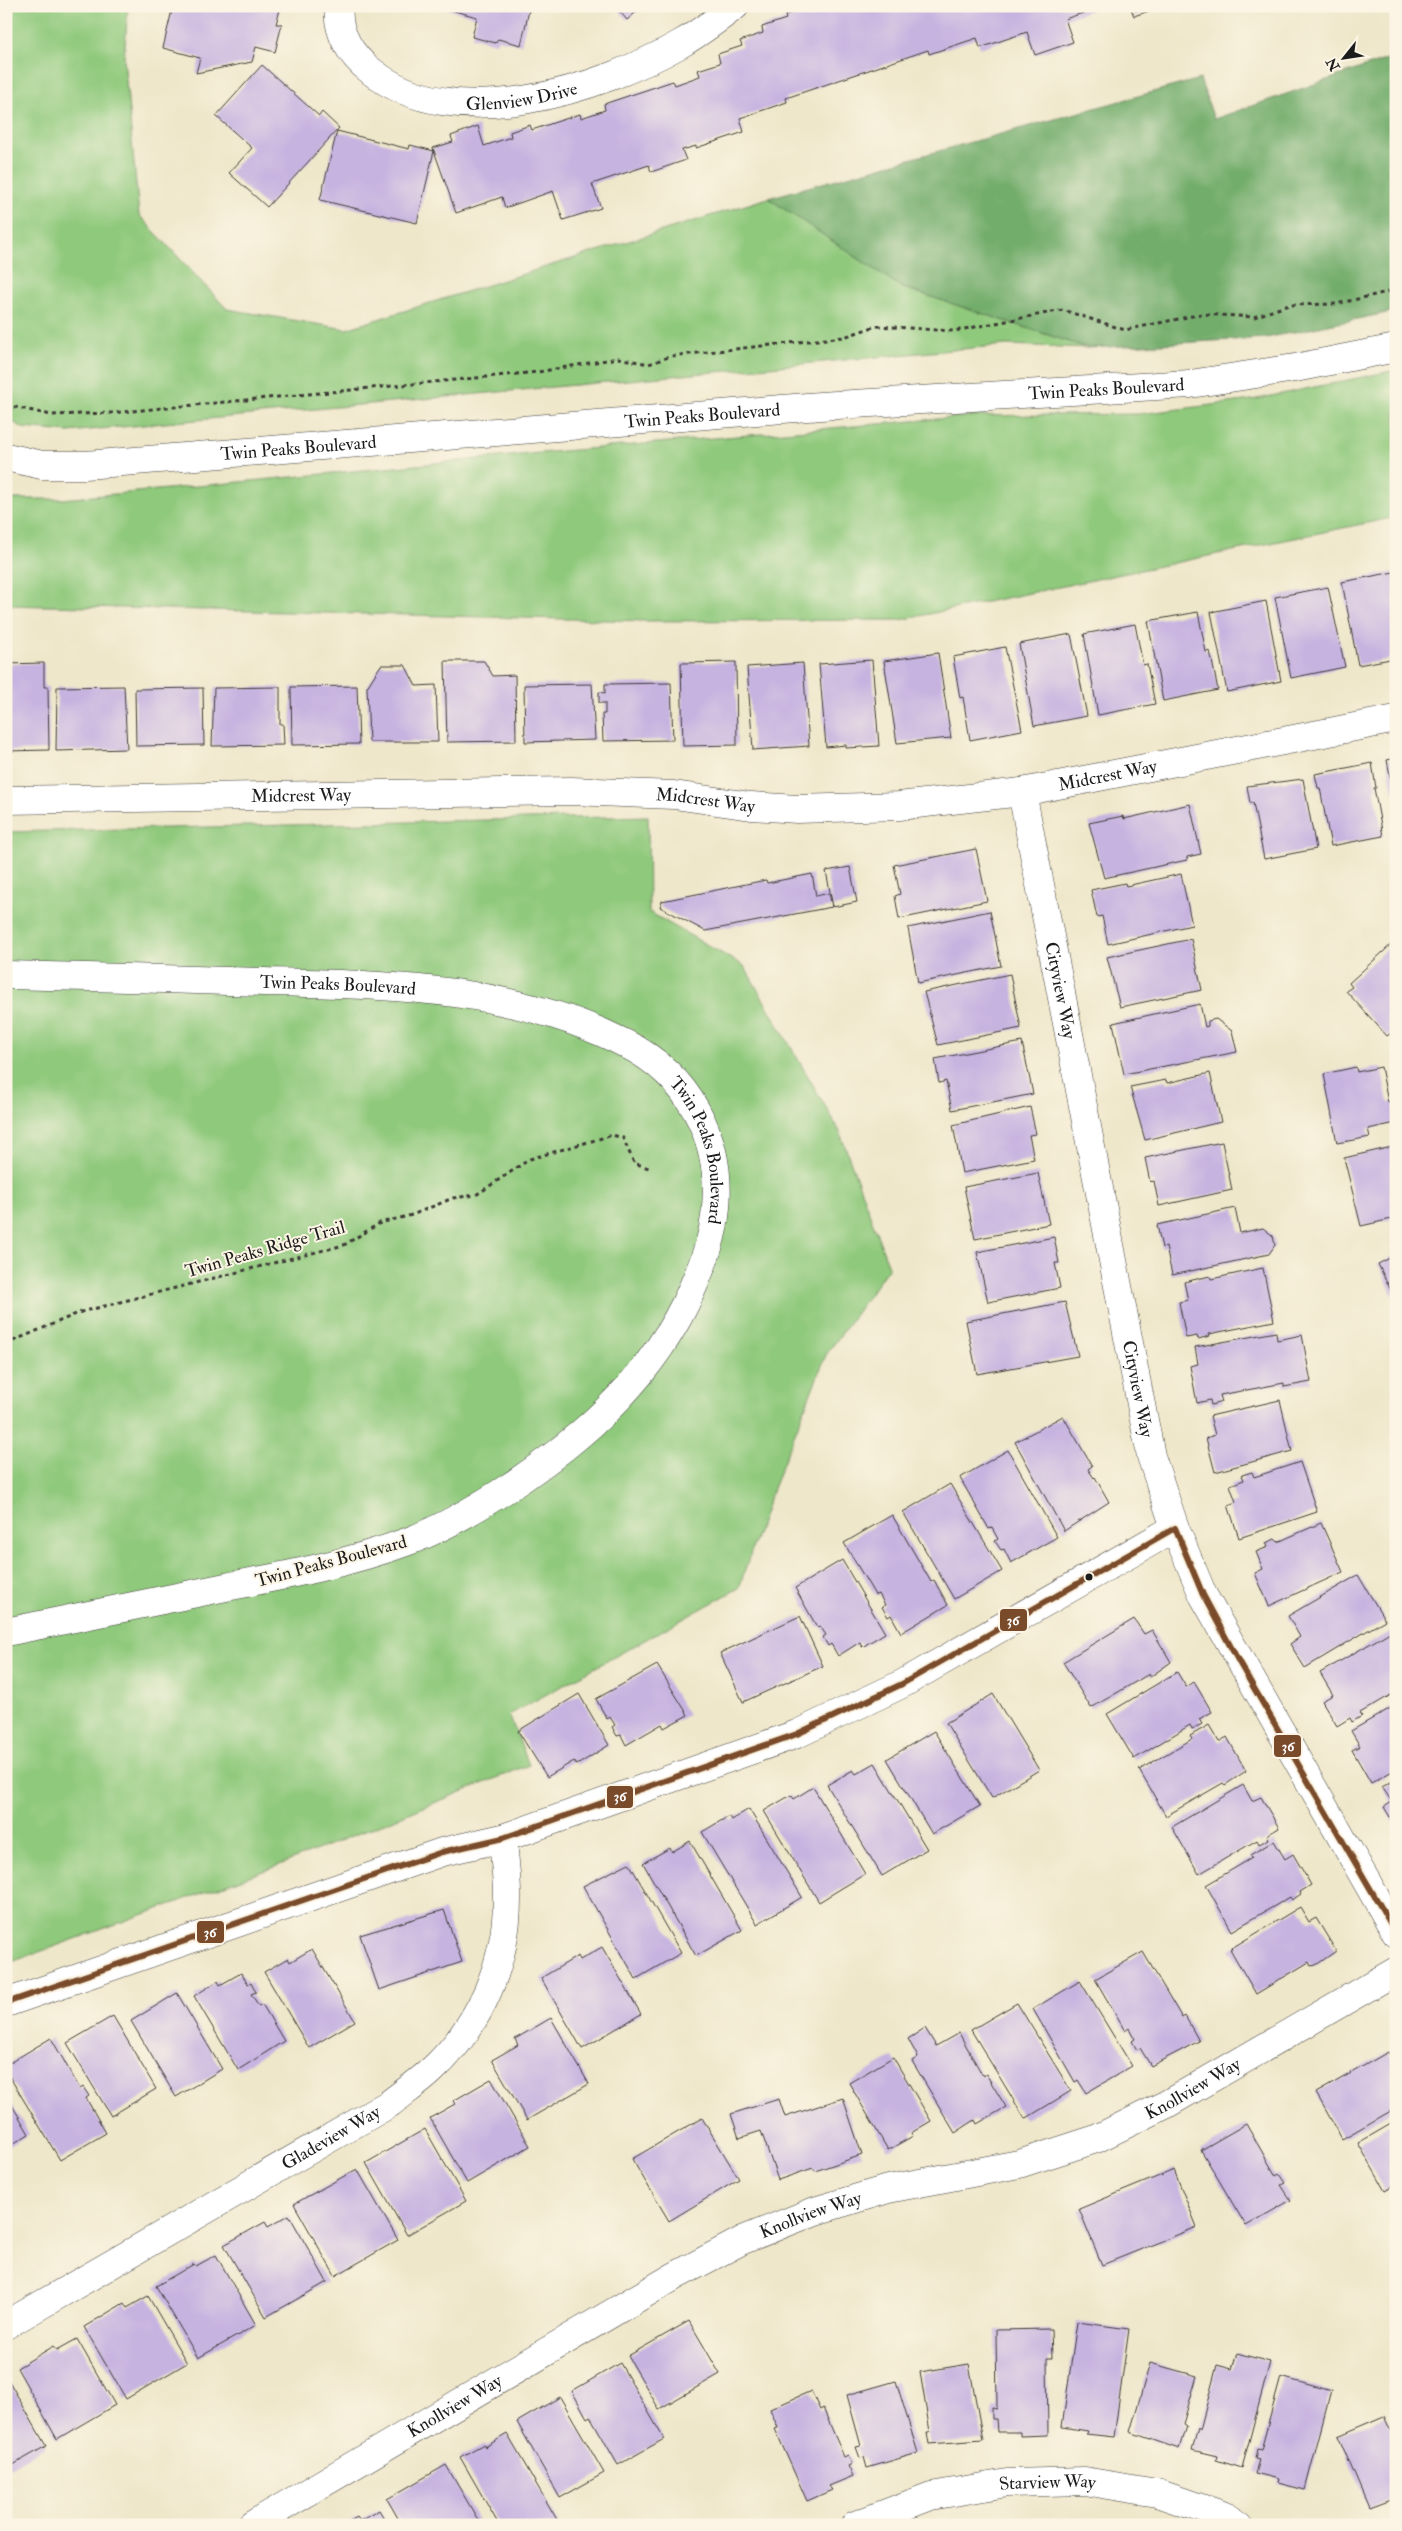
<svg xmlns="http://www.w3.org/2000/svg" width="1402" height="2531" viewBox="0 0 1402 2531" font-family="'IM FELL Double Pica',serif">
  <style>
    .green { fill: #8fc97c; stroke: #56724c }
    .forest { fill: #73ad6c; stroke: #486444 }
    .building { fill: #c7b3e0 }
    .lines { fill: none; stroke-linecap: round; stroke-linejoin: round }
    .minor-casing { stroke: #3c3a36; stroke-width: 29 }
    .path { stroke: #3c3a36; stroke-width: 3; stroke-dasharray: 4 4; stroke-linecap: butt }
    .minor { stroke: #fff; stroke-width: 28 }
    .bus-1-casing { stroke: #fcf5e5; stroke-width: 10 }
    .bus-1 { stroke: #7a4b2a; stroke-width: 6 }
    .bus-dot { fill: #1c1c1c; stroke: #fcf5e5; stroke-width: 2 }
    .labels { text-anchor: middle; stroke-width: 4; stroke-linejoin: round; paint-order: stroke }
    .street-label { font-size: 18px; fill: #1c1c1c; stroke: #fcf5e5 }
    .line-badge { stroke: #fcf5e5; stroke-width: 2 }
    .badge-label { font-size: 14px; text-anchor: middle; font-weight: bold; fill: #fff }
  </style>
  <rect width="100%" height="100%" fill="#fcf5e5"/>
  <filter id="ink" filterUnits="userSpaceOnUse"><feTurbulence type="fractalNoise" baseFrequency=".02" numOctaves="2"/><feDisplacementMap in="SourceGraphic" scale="10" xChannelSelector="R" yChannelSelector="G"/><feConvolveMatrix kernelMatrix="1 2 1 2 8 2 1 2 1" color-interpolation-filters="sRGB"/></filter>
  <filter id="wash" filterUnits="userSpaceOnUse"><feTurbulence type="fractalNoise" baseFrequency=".0096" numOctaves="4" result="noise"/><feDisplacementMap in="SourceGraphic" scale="20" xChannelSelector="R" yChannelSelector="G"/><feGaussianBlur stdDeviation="1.12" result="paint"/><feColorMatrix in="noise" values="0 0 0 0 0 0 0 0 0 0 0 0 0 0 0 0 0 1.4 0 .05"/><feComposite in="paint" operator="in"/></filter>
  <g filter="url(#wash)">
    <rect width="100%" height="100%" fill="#efe7ca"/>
    <!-- green -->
    <path class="green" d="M6,6H128L124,59L139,215L227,309L346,329L768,198L901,287L1088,348L1006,345L68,432L23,428L6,418Z
      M1396,370V517L900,620L644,621L6,605V499H63L551,452L971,416L1139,414L1252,400Z
      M648,816L649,912L744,966L839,1130L889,1267L826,1355L770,1496L739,1588L509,1715L529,1765L277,1866L6,1964V832Z"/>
    <!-- forest -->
    <path class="forest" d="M1396,56V311L1266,338L1088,348L901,287L768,198L1200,79L1214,119Z"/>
    <g id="blocks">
      <!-- building -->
      <path class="building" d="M173,6H281L276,24H282L275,52L256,47L252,62L196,73L200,58L163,48Z
        M436,6H530L521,45L498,39L496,43L472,37L477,17Z
        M615,6H643L627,20Z
        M824,6L1101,7L1065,19L1073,42L1035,55L1027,32L980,48L977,38L929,54L928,50L786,98L787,102L740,118L744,132L696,148V146L682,150L686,160L651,172L649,165L592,184L601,208L563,220L553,191L505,208L502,197L456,213L433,148L453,142L451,136L478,126L484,146L511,137L510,132L530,125L532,130L580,114L581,118L605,110L604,104L673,81L675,85L700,76L698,70L720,63L718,54L742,46L740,41L763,33L762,27L786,19L785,15L807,7L809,11Z
        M1130,6H1161V7L1134,16Z
        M262,65L319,116L322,112L339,128L267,207L229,173L252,148L216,116Z
        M337,131L409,149L410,145L434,151L417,223L320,200Z
        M1394,572L1396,658L1358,665L1342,582Z
        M1328,587L1345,667L1291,678L1275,597Z
        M1266,601L1281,681L1227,692L1211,612Z
        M1198,612L1206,652L1210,651L1218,690L1163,701L1148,621Z
        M1135,624L1143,665L1147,664L1155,704L1098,715L1084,634Z
        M1071,634L1087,716L1034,726L1019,644Z
        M1005,647L1022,730L970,740L963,697L960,698L953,657Z
        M938,653L951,738L897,743L884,661Z
        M872,660L879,746L846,748V745L826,747L819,664Z
        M445,661H484L493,676L515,675L516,741L447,742Z
        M736,662L737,745L683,746L681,663Z
        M44,663V687H48L49,750L6,751V664Z
        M803,663L809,746L753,750L747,667Z
        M381,665H405L416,686L436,685L438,742H369L367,687Z
        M671,683L673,740L603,741L602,714H605V703H599V692L605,693V684Z
        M592,684L595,740L525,742L524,685Z
        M124,686L127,749L56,751L57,687Z
        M357,686L359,744L292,745L291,687Z
        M280,687V724H283L284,745L212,746L214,688Z
        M203,688L204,745L136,746L135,689Z
        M1396,758V790L1393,791L1387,760Z
        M1372,763L1376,788H1374L1383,836L1331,846L1320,788H1318L1315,774Z
        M1303,779L1316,849L1264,859L1253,803H1250L1247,786Z
        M1190,804L1201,854L1187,857V860L1104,878L1089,823L1123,816L1124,819Z
        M976,849L987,901L899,919L895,896L900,894L894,865Z
        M850,867L857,902L833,907L826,871Z
        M812,874L816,896L829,893L832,907L705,931L660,907L662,901L766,880L767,883Z
        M1181,874L1192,925L1108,944L1102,916L1097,917L1091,890L1125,883L1126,886Z
        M990,911L1001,966L918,983L908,928Z
        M1191,939L1202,990L1120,1007L1107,957Z
        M1394,942L1396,943V1029L1387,1036L1346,991L1352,987L1349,983Z
        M1010,974L1021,1028L938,1045L924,992Z
        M1200,1004L1205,1027L1208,1026V1021L1216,1019L1232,1031L1237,1052L1124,1074L1113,1023Z
        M1022,1042L1033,1094L952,1110L946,1081L939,1083L935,1059Z
        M1356,1067L1357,1072L1381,1067L1388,1102L1394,1101L1396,1123L1368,1129L1370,1137L1337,1143L1324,1074Z
        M1210,1073L1221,1122L1145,1140L1130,1087L1166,1080L1167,1083Z
        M1030,1107L1036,1134L1029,1135L1034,1159L962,1173L953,1125Z
        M1222,1142L1232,1190L1159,1206L1154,1181L1150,1182L1145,1158Z
        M1392,1147L1393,1153L1396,1152V1218L1361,1226L1344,1158Z
        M1038,1173L1049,1224L975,1239L964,1187Z
        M1235,1208L1240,1233L1263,1228L1273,1236L1275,1245L1269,1254L1172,1275L1166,1247L1162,1248L1157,1225Z
        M1054,1237L1059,1263H1055L1060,1288L988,1302L977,1252Z
        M1396,1255V1301L1378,1264Z
        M1263,1268L1274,1321L1209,1334L1210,1336L1198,1339L1197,1336L1186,1338L1179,1302L1188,1300L1184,1282L1210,1276L1211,1279Z
        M1065,1302L1078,1356L977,1374L966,1321Z
        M1276,1332L1277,1340L1302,1335L1311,1382L1284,1387V1383L1220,1395L1222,1402L1211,1405L1210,1400L1197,1403L1190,1366L1198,1364L1195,1347Z
        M1280,1400L1292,1451L1215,1472L1206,1438L1215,1435L1210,1416Z
        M1063,1416L1092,1466L1088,1469L1094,1478L1095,1477L1109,1502L1064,1531L1015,1442Z
        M1008,1450L1057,1537L1011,1563L1004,1549L1001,1550L995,1541L998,1539L992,1528L989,1529L960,1478Z
        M1300,1462L1317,1512L1239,1538L1228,1505L1236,1502L1230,1485L1244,1480L1242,1475L1252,1472L1254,1477Z
        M950,1484L1002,1571L954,1599L903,1512Z
        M892,1515L931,1582L934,1580L948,1605L901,1633L891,1615L888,1617L882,1607L885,1605L879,1594L875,1595L844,1543Z
        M1321,1523L1343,1572L1269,1606L1255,1573L1263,1569L1256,1552L1268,1547L1266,1543L1275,1539L1278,1542Z
        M842,1560L885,1633L862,1647L860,1642L838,1656L831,1644L828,1646L823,1637L826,1635L820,1626L817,1627L795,1588Z
        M1358,1575L1385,1620L1305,1668L1290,1644L1300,1637L1288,1616Z
        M800,1616L823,1666L743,1702L720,1653Z
        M1134,1619L1144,1634L1152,1630L1171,1662L1150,1677L1149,1674L1091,1708L1063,1662Z
        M1390,1632L1396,1642V1692L1360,1713L1362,1716L1352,1722L1350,1718L1337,1726L1322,1701L1333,1695L1320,1673Z
        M657,1665L688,1715L664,1728L662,1724L626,1745L621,1735L617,1736L612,1727L615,1725L610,1717L607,1719L596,1699Z
        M1177,1672L1186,1687L1194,1682L1212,1712L1199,1719L1202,1724L1192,1729L1190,1725L1134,1759L1107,1714Z
        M579,1694L609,1745L577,1765L574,1761L547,1777L518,1731Z
        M993,1694L1039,1770L992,1798L946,1723Z
        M1396,1705V1769L1371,1783L1352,1750L1360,1746L1351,1731Z
        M1209,1725L1219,1742L1227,1737L1246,1771L1225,1785L1223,1783L1166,1816L1139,1770L1192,1739L1190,1736Z
        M934,1731L980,1806L932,1834L887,1759Z
        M875,1763L927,1849L882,1876L827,1785L853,1770L856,1774Z
        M1396,1779V1827L1384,1807L1392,1802L1382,1787Z
        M1243,1785L1252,1801L1261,1797L1279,1828L1267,1835L1269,1839L1259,1844L1257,1840L1199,1874L1172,1827Z
        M813,1787L865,1874L819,1902L764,1811L791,1795L794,1799Z
        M749,1809L802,1897L757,1924L702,1832L729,1816L731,1820Z
        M690,1841L742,1930L696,1956L643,1863L670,1848L672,1852Z
        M1274,1841L1285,1859L1293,1854L1311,1885L1300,1892L1301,1894L1292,1900L1290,1897L1232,1931L1206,1885L1252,1858L1250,1855Z
        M629,1863L681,1953L636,1979L583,1886Z
        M1300,1907L1309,1922L1316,1918L1336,1951L1316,1965L1311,1966L1309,1962L1256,1994L1230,1949Z
        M444,1910L462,1962L379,1990L360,1935Z
        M602,1947L641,2014L582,2049L541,1978L578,1956L580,1960Z
        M312,1949L355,2021L309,2048L264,1972L288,1958L290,1962Z
        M1143,1952L1182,2018L1185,2016L1199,2041L1151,2066L1140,2048L1137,2050L1132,2041L1135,2039L1129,2028L1125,2031L1095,1979Z
        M241,1973L248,1984L251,1982L256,1992L251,1994L259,2006L262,2004L284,2041L238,2070L194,1996L218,1981L220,1985Z
        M1080,1981L1132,2066L1086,2093L1078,2080L1075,2082L1033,2009Z
        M177,1993L222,2069L176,2097L131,2021Z
        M1017,2003L1071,2091L1025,2119L971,2030Z
        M113,2016L156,2089L111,2116L67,2043Z
        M551,2018L589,2084L527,2120L492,2060L518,2045L515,2039Z
        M925,2028L936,2046L959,2033L983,2076L986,2074L1006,2107L977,2124L975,2120L955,2133L912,2061L918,2057L908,2039Z
        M51,2038L80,2089L83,2087L89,2096L86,2098L106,2133L60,2160L6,2071V2065Z
        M1388,2052L1396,2066V2108L1342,2139L1316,2093Z
        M893,2057L931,2121L911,2133L913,2136L888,2150L849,2083Z
        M491,2079L530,2146L467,2183L430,2118L455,2104L453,2101Z
        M6,2095L29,2134L6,2148Z
        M843,2098L862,2155L815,2171L813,2168L778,2180L761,2131L739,2138L731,2114L779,2099L785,2117Z
        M702,2118L739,2179L669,2221L632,2159Z
        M1396,2121V2184L1385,2190L1358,2143Z
        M1246,2124L1276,2176L1279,2174L1285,2183L1281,2185L1291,2200L1246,2226L1201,2150Z
        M425,2129L466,2201L407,2235L366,2163Z
        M357,2169L398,2240L335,2276L294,2204Z
        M1174,2170L1197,2227L1102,2265L1079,2209Z
        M289,2215L327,2282L266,2317L224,2245L265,2222L268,2227Z
        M216,2255L256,2325L198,2358L156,2286L194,2264L196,2266Z
        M148,2296L187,2363L126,2399L84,2327L124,2303L127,2308Z
        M689,2321L720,2374L659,2409L628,2356Z
        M1077,2322L1129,2329L1114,2437L1086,2434L1087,2431L1062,2427Z
        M1051,2329L1052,2358H1047L1048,2435L1020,2436V2432H997L996,2419H992V2407L997,2408L996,2330Z
        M77,2339L115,2405L57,2439L17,2368L54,2346L57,2350Z
        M1237,2353L1270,2362L1242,2468L1216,2460L1217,2456L1192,2450L1198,2428L1200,2430L1217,2365L1232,2369Z
        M620,2363L664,2439L618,2465L590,2416L587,2418L572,2391Z
        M1150,2363L1197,2376L1183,2424L1186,2426L1179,2449L1130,2432Z
        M969,2364L983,2440L929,2444L927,2432H930L920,2372Z
        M6,2376L46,2446L6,2469Z
        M1281,2377L1331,2391L1305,2490L1278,2483L1279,2479L1255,2473L1259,2460L1255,2459L1257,2449L1261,2450Z
        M896,2381L918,2453L867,2468L864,2457L860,2458L856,2447L861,2446L847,2395Z
        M811,2391L820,2410L823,2408L844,2457L848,2455L852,2464L848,2466L853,2476L829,2486L832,2490L807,2501L775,2429L778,2428L770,2409Z
        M560,2397L604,2473L560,2498L517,2422Z
        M1385,2416L1396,2441V2493L1391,2495L1393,2499L1369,2508L1338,2436Z
        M507,2434L559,2523L556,2525H499L460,2457L484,2444L485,2447Z
        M446,2465L481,2525H402L387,2499Z
        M379,2510L388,2525H344L357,2517L360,2521Z"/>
    </g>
  </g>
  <g filter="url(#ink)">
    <use href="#blocks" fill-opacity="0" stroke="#3c3a36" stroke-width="1"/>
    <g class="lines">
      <!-- minor casing -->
      <g class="minor-casing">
        <g id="minor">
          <path id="s1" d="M339,6C336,32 351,56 371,71C453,137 600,90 682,43C701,32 718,19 735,6"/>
          <path id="s2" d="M6,457L42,465H85L820,406L1190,384L1295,368L1396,348"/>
          <path id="s3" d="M1022,792L1151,1456L1175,1528L1203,1595L1396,1933"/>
          <path id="s4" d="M6,800L571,791L674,795L751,806L797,809L899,806L1022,792L1396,719"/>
          <path id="s5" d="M6,975C92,977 179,979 265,982C388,985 513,986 626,1044C688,1075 722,1138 716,1207C714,1236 704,1262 692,1289C655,1375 585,1437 508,1488C477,1508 444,1528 409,1541C350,1563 288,1575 226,1587C153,1602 79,1617 6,1632"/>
          <path d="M6,2003L442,1852L503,1838L797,1734L902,1684L1175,1528"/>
          <path id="s6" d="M6,2325L389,2104C403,2093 418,2083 431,2071C480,2026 508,1962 507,1895C507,1876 504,1857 503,1838"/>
          <path id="s7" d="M252,2525L675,2276L743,2240L815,2211L888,2189L1019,2164L1096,2139L1167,2104L1396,1971"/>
          <path id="s8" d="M855,2525L931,2496L1007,2483L1084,2481L1157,2493L1227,2517L1239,2525"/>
        </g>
      </g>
      <!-- path -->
      <path class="path" d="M6,405L51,415L111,413L538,372L618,358L649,364L671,356L844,337L876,326L954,331L1063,310L1125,330L1202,314L1254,317L1289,305L1336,304L1396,290
        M6,1344L81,1312L344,1245L380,1223L412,1215L453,1198L476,1195L530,1159L612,1135L623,1138L634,1163L649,1168"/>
      <!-- minor -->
      <use href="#minor" class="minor"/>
      <!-- bus-1 casing -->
      <g class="bus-1-casing">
        <path id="bus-1" d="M6,2003L442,1852L503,1838L797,1734L902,1684L1175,1528L1203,1595L1240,1664L1396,1933"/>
      </g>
      <!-- bus-1 -->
      <use href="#bus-1" class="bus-1"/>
    </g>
  </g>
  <!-- markers -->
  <circle class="bus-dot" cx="1089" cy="1577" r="4.5"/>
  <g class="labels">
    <!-- street labels -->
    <g class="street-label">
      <text dy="6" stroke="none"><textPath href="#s1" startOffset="234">Glenview Drive</textPath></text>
      <text dy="6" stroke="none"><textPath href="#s2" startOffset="1104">Twin Peaks Boulevard</textPath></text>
      <text dy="6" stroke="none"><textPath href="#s2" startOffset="699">Twin Peaks Boulevard</textPath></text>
      <text dy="6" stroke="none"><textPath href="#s2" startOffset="294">Twin Peaks Boulevard</textPath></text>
      <text dy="6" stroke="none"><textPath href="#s4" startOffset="1105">Midcrest Way</textPath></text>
      <text dy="6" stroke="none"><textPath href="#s4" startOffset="295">Midcrest Way</textPath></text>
      <text dy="6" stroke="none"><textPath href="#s4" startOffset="700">Midcrest Way</textPath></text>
      <text dy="6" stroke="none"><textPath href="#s5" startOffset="332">Twin Peaks Boulevard</textPath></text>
      <text dy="6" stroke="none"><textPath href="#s3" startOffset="202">Cityview Way</textPath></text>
      <text dy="6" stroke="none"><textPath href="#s5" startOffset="766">Twin Peaks Boulevard</textPath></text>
      <text transform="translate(265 1249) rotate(-16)" y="6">Twin Peaks Ridge Trail</text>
      <text dy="6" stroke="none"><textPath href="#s3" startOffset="608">Cityview Way</textPath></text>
      <text transform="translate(331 1561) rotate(-15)" y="6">Twin Peaks Boulevard</text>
      <text dy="6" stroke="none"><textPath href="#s7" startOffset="1045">Knollview Way</textPath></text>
      <text dy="6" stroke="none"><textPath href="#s6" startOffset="375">Gladeview Way</textPath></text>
      <text dy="6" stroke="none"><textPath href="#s7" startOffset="640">Knollview Way</textPath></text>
      <text dy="6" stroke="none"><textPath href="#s7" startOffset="235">Knollview Way</textPath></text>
      <text dy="6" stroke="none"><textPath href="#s8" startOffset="199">Starview Way</textPath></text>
    </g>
  </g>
  <g class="line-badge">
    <rect x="999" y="1608" width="29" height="24" rx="5" fill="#7a4b2a"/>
    <rect x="1273" y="1734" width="29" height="24" rx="5" fill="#7a4b2a"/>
    <rect x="606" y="1785" width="28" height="24" rx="5" fill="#7a4b2a"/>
    <rect x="196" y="1920" width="29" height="24" rx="5" fill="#7a4b2a"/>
  </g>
  <g class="badge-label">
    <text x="1013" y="1625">36</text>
    <text x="1288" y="1751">36</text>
    <text x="620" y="1801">36</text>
    <text x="210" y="1937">36</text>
  </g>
  <!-- margin -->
  <rect width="1402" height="2531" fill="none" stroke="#fcf5e5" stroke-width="25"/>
  <!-- north arrow -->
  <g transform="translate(1344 58) rotate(240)" stroke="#fcf5e5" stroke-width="4" paint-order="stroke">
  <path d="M0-4L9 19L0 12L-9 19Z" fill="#1c1c1c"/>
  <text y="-8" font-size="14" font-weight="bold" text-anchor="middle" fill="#1c1c1c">N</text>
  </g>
</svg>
